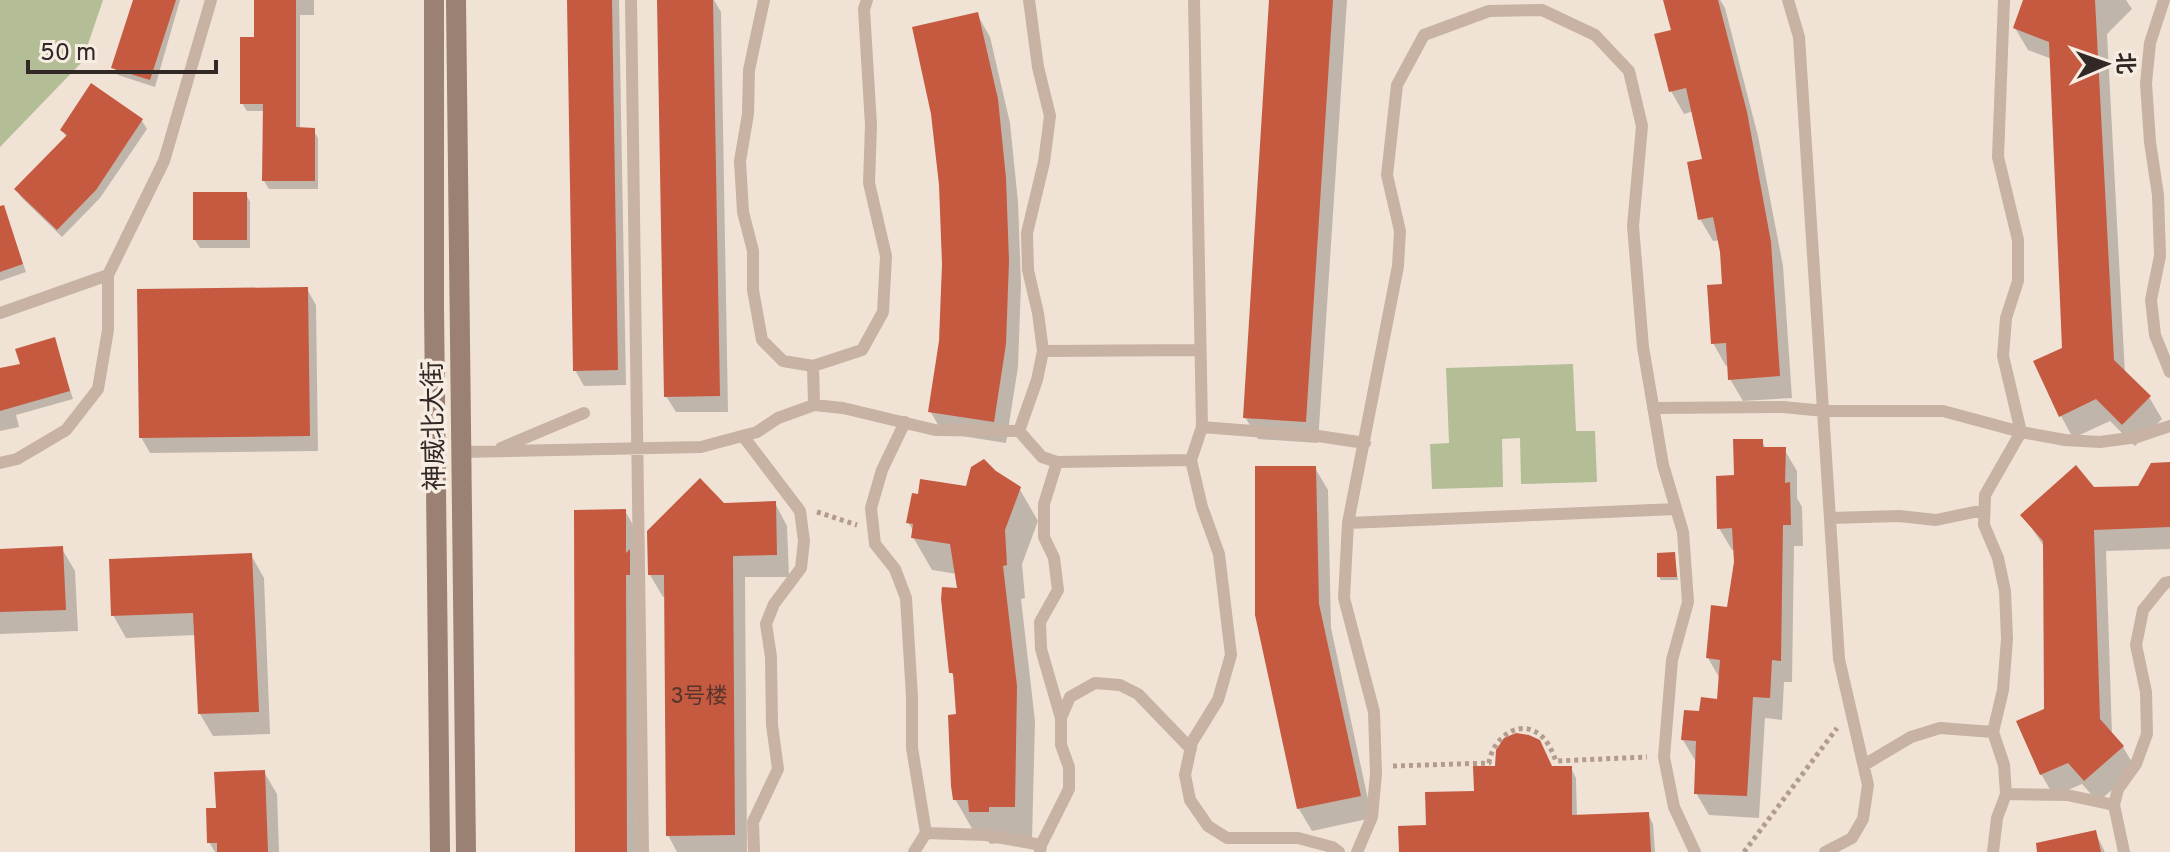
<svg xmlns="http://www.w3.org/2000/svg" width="2170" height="852" viewBox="0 0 2170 852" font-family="Overpass,'Noto Sans SC',sans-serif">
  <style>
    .green { fill: #b3be97 }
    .shadow { fill: #0003 }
    .building { fill: #c55a40 }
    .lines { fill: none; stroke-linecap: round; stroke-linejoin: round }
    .path { stroke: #b39c8d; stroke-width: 5; stroke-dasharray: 4 4; stroke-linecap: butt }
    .lane { stroke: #c7b2a3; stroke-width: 12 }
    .secondary { stroke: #9b8174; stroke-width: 20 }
    .labels { text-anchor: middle; stroke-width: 7; stroke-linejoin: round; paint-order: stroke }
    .number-label { font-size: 22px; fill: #57342c }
    .street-label { font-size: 26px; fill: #322825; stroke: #f8ede2 }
  </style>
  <rect width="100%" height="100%" fill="#f0e3d6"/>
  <!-- green -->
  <path class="green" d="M0,0H103L82,62L0,147Z
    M1573,364L1576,431H1595L1597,482L1521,484L1520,438L1502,439L1503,487L1432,489L1430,444L1449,443L1446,368Z"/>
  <!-- shadow -->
  <path class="shadow" d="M134,0H180L155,87L118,75L114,67Z
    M256,0H314V15H300V130H313L318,138V189H269L264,181L265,111H247L242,103L256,39Z
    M569,0H619L626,385L584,386L575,370Z
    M659,0H714L721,12L728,412H676L666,396Z
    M1271,0H1347L1318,443L1258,439L1245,417Z
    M1666,0H1720L1725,8L1758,136L1783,266L1792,398L1743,401L1730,379L1729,365L1726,366L1713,343L1724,286L1720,240L1713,241L1700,219L1705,161L1694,111L1684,114L1671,91L1673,31Z
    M2025,0H2126L2132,9L2107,34L2125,374L2149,397L2162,419L2135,446L2110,421L2073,438L2061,416L2064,349L2052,59L2028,50L2015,28Z
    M977,14L990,37L1010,123L1018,202L1021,284L1018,367L1006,443L943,433L930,411L941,341L944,264L941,185Z
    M91,86L142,121L147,129L100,198L62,237L21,197L17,190L67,138L62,130Z
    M246,194L250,202V248H200L195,240Z
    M3,207L26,272L0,281V208Z
    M307,289L316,305L318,451L150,453L141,437Z
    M54,340L73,399L16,415L19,427L0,431V370L22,365Z
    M1762,441L1766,449H1784L1797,471V498L1802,507L1803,546H1794L1792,682H1784L1782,720L1765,718L1759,818L1709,815L1696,793V762L1683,740L1701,713L1718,702L1720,679L1708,658L1729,609L1736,550H1732L1719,528L1736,477Z
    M2170,464V549L2106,551L2112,735L2123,747L2136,769L2098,802L2082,784L2054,796L2041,774L2046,710L2045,548L2023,515L2094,489L2139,488Z
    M1315,468L1328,490L1331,628L1372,818L1312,831L1299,809L1257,615Z
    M995,473L1019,488L1038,521L1022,564L1025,598L1021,599L1035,721L1032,840L990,844L983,832H974L955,799L958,716L956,680L951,672L960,591L957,574L932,570L913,537L914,532L908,522Z
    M775,503L787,526L789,577H745L747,852H677L668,835L666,597H663L650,575L723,505Z
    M625,511L636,530L637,852H577Z
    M62,549L75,571L78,631L0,634V551Z
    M1674,554L1678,580H1661L1659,577Z
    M251,555L264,578L270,734L213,736L200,714L196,635L126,638L113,615Z
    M1552,768H1571L1576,778L1577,817L1648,814L1653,824L1655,852H1401L1428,827L1476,793Z
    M264,772L277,794L279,852H215L209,842L218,810Z
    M2095,832L2105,852H2038Z"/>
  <!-- building -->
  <path class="building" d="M133,0H176L150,80L111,68Z
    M254,0H296V127L315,128V181H262L263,104H240V37H254Z
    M567,0H612L618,370L573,371Z
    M657,0H713L720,396L664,397Z
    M1269,0H1333L1306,422L1243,418Z
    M1663,0H1718L1747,112L1771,242L1780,376L1728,380L1726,343L1711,344L1707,285L1722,284L1720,252L1713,217L1698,220L1687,162L1702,159L1686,88L1669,92L1654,34L1671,30Z
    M2023,0H2095L2114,360L2151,396L2122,425L2096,399L2059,417L2033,361L2062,348L2049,42L2013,28Z
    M978,12L998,99L1006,178L1009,261L1006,344L994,422L928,412L939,341L942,264L939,185L931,114L912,27Z
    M91,83L143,119L96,190L57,230L14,189L67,135L60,130Z
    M193,192H247V240H193Z
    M4,205L23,264L0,272V206Z
    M308,287L310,436L139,438L137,289Z
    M55,337L70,391L0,411V368L20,364L15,349Z
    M1733,439H1763V447H1786L1785,483L1790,482L1791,525H1783L1781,661L1772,660L1770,698L1753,697L1747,796L1694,794L1696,741L1681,740L1684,710L1699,711L1701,697L1717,699L1720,660L1706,658L1711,605L1727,607L1734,562L1732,528L1717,529L1716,476L1734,475Z
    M984,459L996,471L1021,487L1005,530L1007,565L1003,566L1017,686L1015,807H989V812H969L968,800H953L951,786L948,715L956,714L953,673H949L941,599L942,587L957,588L950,544L911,538L913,524L906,523L912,493L918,494L920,479L966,486L971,467Z
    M2170,462V527L2094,530L2100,719L2124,746L2084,781L2068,763L2040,775L2016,721L2044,709L2043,541L2020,515L2076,465L2094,487L2138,486L2151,463Z
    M1255,466H1316L1319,604L1361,796L1297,809L1255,615Z
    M700,478L724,503L776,501L777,555L733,556L735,835L666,836L664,575H648L647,531Z
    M626,509V553L630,549V575H626L627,852H575L574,510Z
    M63,546L66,610L0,612V549Z
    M1675,552L1677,577H1657V553Z
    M252,553L259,712L198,714L193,613L111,616L109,559Z
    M1516,733L1529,735L1540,740L1552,766H1572V815L1649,812L1651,852H1399L1398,826L1426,825L1425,792L1474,791L1473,766H1495L1496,750L1504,738Z
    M265,770L268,852H217V843H207L206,808H216L214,772Z
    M2096,830L2101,852H2037L2036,843Z"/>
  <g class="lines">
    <!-- path -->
    <path class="path" d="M817,512L857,525
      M1393,766L1489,763C1492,740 1517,718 1539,734C1548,741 1552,751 1556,761L1647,757
      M1744,852L1837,728"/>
    <!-- lane -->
    <path class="lane" d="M631,0L643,852
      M764,0L749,70L748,114L740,161L743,212L753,251V290L762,340L783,361L813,366L862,350L883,312L886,256L869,183L871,125L864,9L867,0
      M1194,0L1202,427L1191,460L1202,507L1219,554L1231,655L1218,700L1192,742L1185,775L1190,800L1208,826L1227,838H1298L1332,847L1339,852
      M1788,0L1799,37L1839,659L1868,785L1863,819L1852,838L1825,852
      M2164,0L2150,43L2146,83L2150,142L2158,195L2160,256L2151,300L2155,335L2170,372
      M0,313L108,275L164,161L211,0
      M1043,351L1199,350
      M813,366L814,405
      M1653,408L1783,407L1824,411H1943L2021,432L2065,440L2100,442L2137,437L2170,426
      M905,422L882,470L871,508L875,544L895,569L906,598L912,697V748L926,833L914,852
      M1202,427L1318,436L1365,443
      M1019,431L1037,380L1043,351L1038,313L1028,270L1027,233L1044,162L1050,116L1038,67L1029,0
      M743,436L800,511L804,541L801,568L774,604L766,624L771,657L772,725L778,769L753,822L754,852
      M501,448L584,413
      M460,452L701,447L757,432L778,418L814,405L843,408L935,430L1019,431L1042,457L1057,462L1191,460
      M1057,462L1044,504V537L1054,558L1058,590L1040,622L1041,649L1061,718
      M0,463L17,459L66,430L98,389L108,330V275
      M1831,518L1899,516L1936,520L1984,510
      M1348,523L1676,509
      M1864,765L1911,737L1940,728L1993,732
      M2006,794L2067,795L2114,805
      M926,833L986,835L1041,845
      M1040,852L1041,845L1069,789V767L1061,745V718L1070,697L1095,683L1120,685L1138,694L1191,749
      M1357,852L1372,817L1376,774L1374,712L1344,598L1348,523L1398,266L1400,231L1387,175L1397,85L1424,35L1489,11L1542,10L1595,35L1629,71L1642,126L1633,226L1643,347L1663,465L1683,532L1688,602L1672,660L1664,757L1674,807L1695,852
      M1993,852L1997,818L2006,794L2004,765L1993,732L2003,690L2007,639L2005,591L1998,558L1984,525L1985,495L2021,432L2003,356L2006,318L2018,281V240L1998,157L2004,0
      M2124,852L2114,805L2118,789L2136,764L2147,734L2146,692L2136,645L2143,610L2165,583L2170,582"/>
    <!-- secondary -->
    <path class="secondary" d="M434,0V307L440,852
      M456,0L466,852"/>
  </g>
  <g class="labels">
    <!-- number labels -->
    <g class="number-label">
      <text x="699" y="703">3号楼</text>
    </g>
    <!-- street labels -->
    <g class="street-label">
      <text transform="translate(433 426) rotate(-91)" y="9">神威北大街</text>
    </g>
  </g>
  <!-- north arrow -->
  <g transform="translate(2106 64) rotate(88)" stroke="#f8ede2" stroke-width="6" paint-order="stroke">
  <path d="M0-6L14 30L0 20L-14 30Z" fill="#322825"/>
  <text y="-12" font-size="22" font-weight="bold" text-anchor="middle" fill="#322825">北</text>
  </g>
  <!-- scale -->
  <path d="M28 60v12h188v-12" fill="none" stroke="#322825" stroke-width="4"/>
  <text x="40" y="60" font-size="24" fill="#322825" stroke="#f8ede2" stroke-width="6" paint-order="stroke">50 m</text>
</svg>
